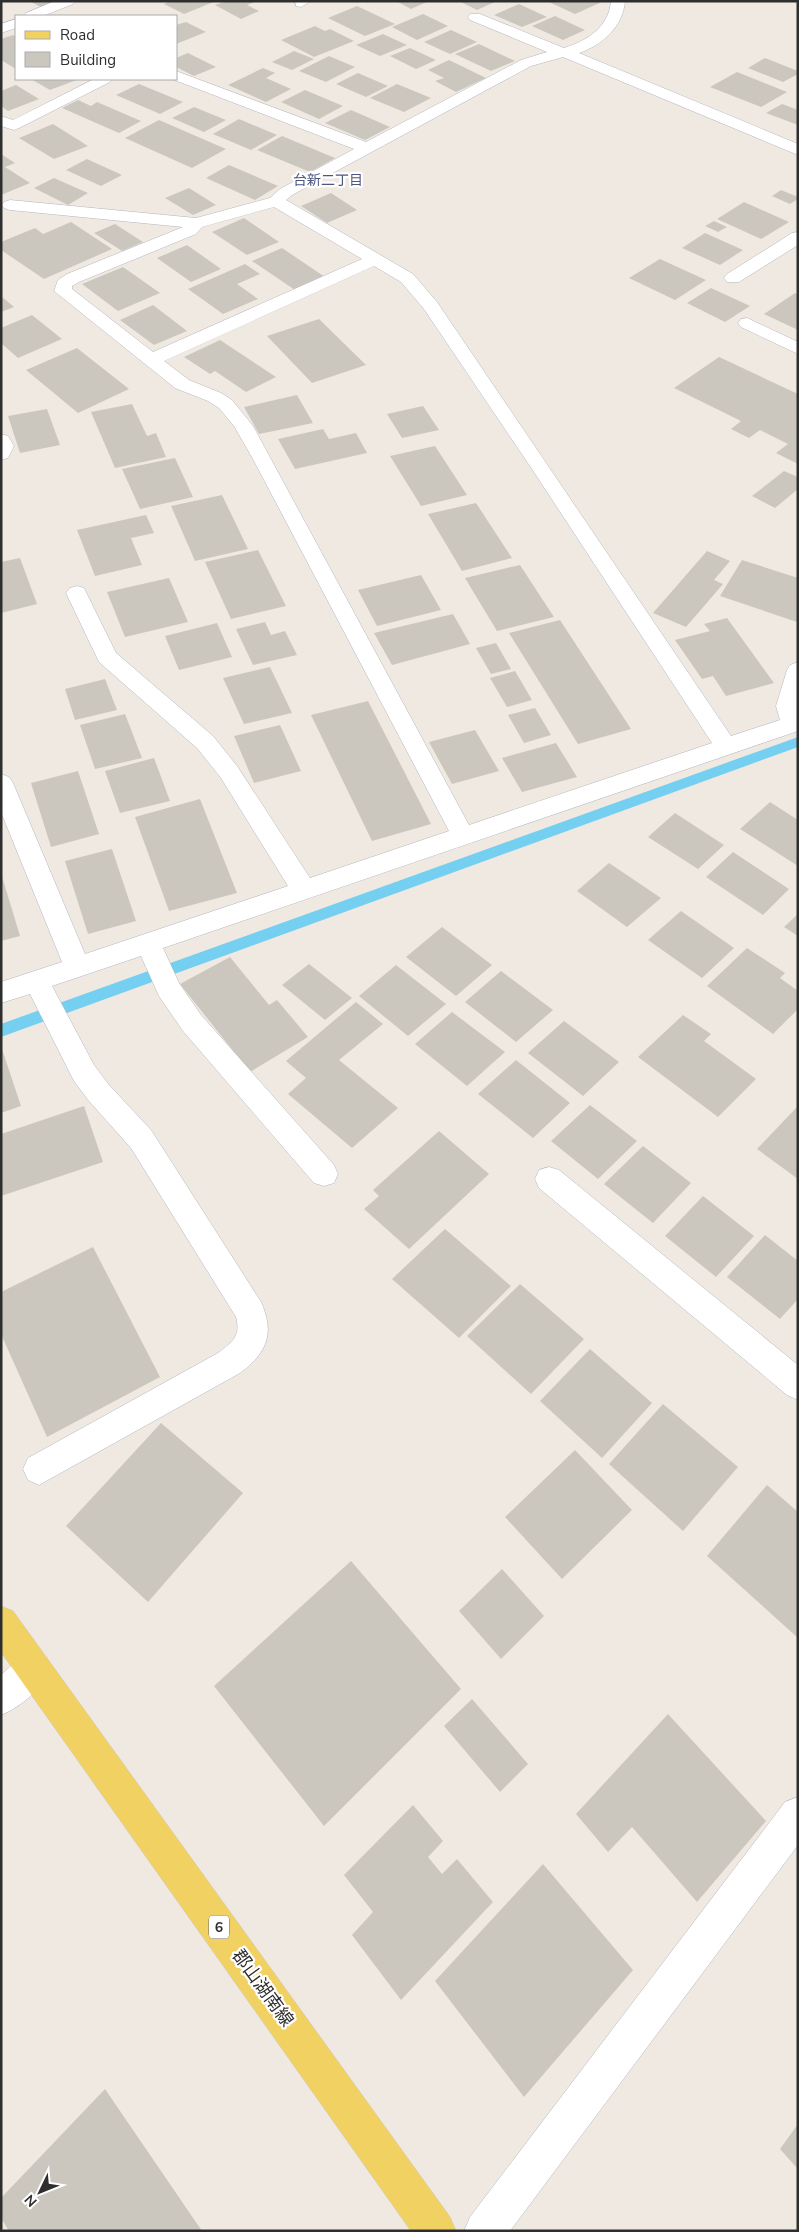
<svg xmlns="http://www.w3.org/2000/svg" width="799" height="2232" viewBox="0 0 799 2232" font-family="'Nunito Sans','Noto Sans JP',sans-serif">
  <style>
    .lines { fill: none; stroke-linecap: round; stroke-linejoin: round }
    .stream { fill: #75cff0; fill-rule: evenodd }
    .building { fill: #cbc7bf }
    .minor-casing { stroke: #b4b7c1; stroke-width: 1 }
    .primary-casing { stroke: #c9c9c9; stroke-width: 1 }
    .minor { fill: #fff; fill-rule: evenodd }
    .primary { fill: #f2d163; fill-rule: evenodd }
    .labels { text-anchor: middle; stroke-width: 4.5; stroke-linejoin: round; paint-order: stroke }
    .far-neighbourhood-label { font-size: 14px; fill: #4d5680; stroke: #fff }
    .shield { fill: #fff; stroke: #6d6d6d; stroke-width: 1 }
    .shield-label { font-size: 14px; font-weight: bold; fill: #2e2e2e }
    .near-street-label { font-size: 18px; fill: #2e2e2e; stroke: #fff }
  </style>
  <rect width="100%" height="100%" fill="#efe9e1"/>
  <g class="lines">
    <!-- stream -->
    <path class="stream" d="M798,737V747L1,1037V1024Z"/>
  </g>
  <!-- building -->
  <path class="building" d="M29,1H59L43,8Z
    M170,1H216L184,14L164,4Z
    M226,1H257L247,5L259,11L241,19L215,5Z
    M396,1H429L411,9Z
    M459,1H497L477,10Z
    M552,1H604L575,14L549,2Z
    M519,4L547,17L522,27L494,15Z
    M357,6L395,24L365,36L328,18Z
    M423,14L448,26L417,40L392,27Z
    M555,16L585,30L563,40L532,26Z
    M186,22L206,32L176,44V25Z
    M315,26L325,31L330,29L354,41L314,57L281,40Z
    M451,30L477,42L450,54L424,42Z
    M383,34L407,45L380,56L356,45Z
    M13,35L16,37V69L1,60V39Z
    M479,44L515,61L491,71L455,54Z
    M410,48L436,60L416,69L390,56Z
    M294,51L314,59L292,70L272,62Z
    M188,53L216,67L194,76L176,67V58Z
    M329,56L355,67L326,82L299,71Z
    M765,58L798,71V74L783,82L748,68Z
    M449,60L486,78L456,92L435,81L444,78L428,70Z
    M263,68L275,73L266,78L291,89L266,102L228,85Z
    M737,72L787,92L761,107L710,87Z
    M358,73L388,86L366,97L336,84Z
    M31,79H79L50,90Z
    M139,84L183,102L160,114L116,95Z
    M397,84L431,98L404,112L370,98Z
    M16,85L39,99L8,111L1,106V91Z
    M305,90L343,106L319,119L281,102Z
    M78,100L91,106L97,102L141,121L119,133L62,108Z
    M782,104L798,110V125L766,113Z
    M194,107L226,120L204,132L172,118Z
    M351,110L390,127L365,140L325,123Z
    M239,119L277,135L251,150L213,134Z
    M159,120L226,149L192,168L125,138Z
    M53,124L88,146L54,159L19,138Z
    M282,136L335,158L310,172L257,150Z
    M1,154L15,163L5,167L30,183L1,195Z
    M87,159L122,175L101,186L66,170Z
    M229,165L278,186L255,200L206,178Z
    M54,178L88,193L68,205L34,188Z
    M189,188L216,205L193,215L165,198Z
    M781,190L798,197V199L790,204L772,196Z
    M331,193L357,210L327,223L301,206Z
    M744,202L789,222L761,239L717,219Z
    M244,218L279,242L247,255L212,232Z
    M714,221L727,227L718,232L705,226Z
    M71,222L112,249L44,279L1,250V242L35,228L43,234Z
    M115,224L143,242L122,251L94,233Z
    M705,233L743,250L720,265L682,248Z
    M187,245L221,269L191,282L157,258Z
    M282,248L325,277L295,290L252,261Z
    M660,259L706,280L675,300L629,278Z
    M245,264L260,274L237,284L258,299L223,314L188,289Z
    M123,267L160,293L118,311L82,284Z
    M711,288L750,306L725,322L687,303Z
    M795,293L798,295V330L764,314Z
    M1,296L14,307L1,312Z
    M153,305L187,331L154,345L120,320Z
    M32,315L62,339L18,358L1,343V328Z
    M319,319L366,365L312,383L267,336Z
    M220,340L276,377L246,392L215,371L210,374L184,357Z
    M77,348L129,389L78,413L26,370Z
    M719,357L798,394V464L776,453L788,444L760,430L749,438L731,429L741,421L674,388Z
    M297,395L313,423L259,434L244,407Z
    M132,404L147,436L156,433L166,457L115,468L91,412Z
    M423,406L439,430L402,438L387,414Z
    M47,409L60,445L20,453L8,416Z
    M323,429L329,439L356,433L367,453L295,469L278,439Z
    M435,446L467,495L421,506L390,456Z
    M175,458L193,497L140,509L122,469Z
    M784,471L798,477V489L775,508L752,496Z
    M222,495L248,549L195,561L171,506Z
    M476,503L512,558L462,571L428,514Z
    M146,515L154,533L131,538L142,565L95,576L77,530Z
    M258,550L286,606L231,619L205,562Z
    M707,551L730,561L714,580L723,584L686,627L653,613Z
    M20,558L37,604L1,613V562Z
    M742,560L798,578L797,622L720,596Z
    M520,565L554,617L497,631L465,578Z
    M421,575L441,610L377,626L358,590Z
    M169,578L188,622L125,637L107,592Z
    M453,614L470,644L392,665L374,633Z
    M727,618L774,683L726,696L713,676L702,679L675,640L710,631L704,624Z
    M560,620L631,729L578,744L509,633Z
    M265,622L271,635L285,631L297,655L253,665L236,629Z
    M217,623L232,657L179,670L165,636Z
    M496,643L511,669L491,674L476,648Z
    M270,667L292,713L244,724L223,678Z
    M515,671L532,700L507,707L490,678Z
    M105,679L117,710L75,720L65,689Z
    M368,701L431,824L372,841L311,715Z
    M535,708L551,735L524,743L508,715Z
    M125,714L142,758L95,769L80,725Z
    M280,725L301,771L254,783L234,736Z
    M475,730L499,771L452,784L429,742Z
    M556,743L577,777L522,792L502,758Z
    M154,758L170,801L120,813L105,771Z
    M78,771L99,834L51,847L31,783Z
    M200,799L237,893L169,911L135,817Z
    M770,802L798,820V866L740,829Z
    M675,813L724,845L698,869L648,837Z
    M112,849L136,921L88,934L65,861Z
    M733,852L789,889L763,915L706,877Z
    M609,863L661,898L627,927L577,891Z
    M1,873L20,936L1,941Z
    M681,911L734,948L702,978L648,940Z
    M798,914V936L784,927Z
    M442,927L492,965L456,996L406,957Z
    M747,948L785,973L780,978L798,991V1009L773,1034L707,986Z
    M230,957L269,1005L277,1000L308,1037L250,1072L180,984Z
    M309,964L352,998L325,1020L282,985Z
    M396,965L446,1004L408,1036L359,996Z
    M501,971L553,1010L516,1042L465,1002Z
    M356,1002L383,1024L339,1060L398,1108L352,1148L288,1094L306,1078L286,1061Z
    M452,1012L505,1052L467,1086L415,1044Z
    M683,1015L711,1034L704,1041L756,1079L718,1117L638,1057Z
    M564,1021L619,1062L583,1096L528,1053Z
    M1,1046L21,1106L1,1113Z
    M516,1060L570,1103L533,1138L478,1094Z
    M590,1105L637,1141L598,1179L551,1141Z
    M84,1106L103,1162L1,1196V1134Z
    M798,1106V1179L757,1149Z
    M439,1131L489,1174L409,1249L364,1209L379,1196L373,1190Z
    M643,1146L691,1183L653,1223L604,1184Z
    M703,1196L754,1236L716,1277L665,1236Z
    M445,1229L511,1286L459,1338L392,1279Z
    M765,1235L798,1261V1299L780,1319L727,1277Z
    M93,1247L160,1377L47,1437L1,1334V1292Z
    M520,1284L584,1339L531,1394L467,1336Z
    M590,1349L652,1403L602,1458L540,1401Z
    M663,1404L738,1467L683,1531L609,1464Z
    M161,1423L243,1493L148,1602L66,1526Z
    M575,1450L632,1510L562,1579L505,1517Z
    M767,1485L798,1512V1638L707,1556Z
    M351,1561L461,1689L324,1826L214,1686Z
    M502,1569L544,1616L501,1659L459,1611Z
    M472,1699L528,1764L500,1792L444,1726Z
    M668,1714L766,1821L697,1902L632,1827L608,1852L576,1814Z
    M413,1805L443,1841L428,1857L442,1874L457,1859L493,1902L401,2000L352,1935L373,1912L344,1875Z
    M543,1864L633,1970L524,2097L435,1981Z
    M105,2089L202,2231H9L1,2218V2198Z
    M798,2124V2169L780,2149Z"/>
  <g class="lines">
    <!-- minor casing -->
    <g class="minor-casing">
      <path id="minor" d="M55,1H75L73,4L43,16H24L26,13Z
        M295,1H311L301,7L296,6Z
        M611,1H625C623,27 602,45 579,53L798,144V155L563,57L531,66L292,195L286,200L413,274L437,302L731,736L780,720L776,706L787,670L790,665L798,662V731L163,948L179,983L201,1015L334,1165L338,1174L334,1183L324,1186L314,1183L183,1031L159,996L141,956L52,986L94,1065L109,1085L151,1130L261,1302C275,1334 267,1353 240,1373L39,1485L28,1480L23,1469L28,1458L218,1353C233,1342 241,1336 236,1317L131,1148L89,1101L74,1081L30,994L1,1003V982L62,962L1,812V774L9,777L13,783L85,954L288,886L221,778L197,748L99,662L66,593L70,588L77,586L84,588L116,653L213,736L237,766L310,878L449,831L253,459L234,426L219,408L208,401L175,388L54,291L58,280L67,274L183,227L10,210L4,208L2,205L4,202L10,200L196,218L270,198L280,189L354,149L172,79H176V71L366,142L521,60L547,52L470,20L468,17L470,14H480L564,48C587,41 609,27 611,1ZM274,207L362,259L153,352L72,289V286L79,282L196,234L202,227ZM374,266L401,282L424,309L532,469L712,743L469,825L253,426L232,400L221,393L189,380L164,361Z
        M16,19V28L1,33V24Z
        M94,79H112L110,82L19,128L14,130L1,126V116L13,120Z
        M798,232V245L739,282H727L724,278L727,274L792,233Z
        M747,318L798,342V354L741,327L738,323L741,319Z
        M1,434L8,436L14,446L8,458L1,460Z
        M549,1167L559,1170L798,1365V1400L787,1395L539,1188L535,1179L539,1170Z
        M34,1651L46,1656L51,1668C43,1688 21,1707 1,1715V1675L22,1656Z
        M798,1797V1845L510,2231H464L470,2217L785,1802Z"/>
    </g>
    <!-- primary casing -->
    <g class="primary-casing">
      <path id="primary" d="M1,1606L13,1611L450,2217L456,2231H411L1,1652Z"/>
    </g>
    <!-- minor -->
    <use href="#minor" class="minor"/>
    <!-- primary -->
    <use href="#primary" class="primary"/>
  </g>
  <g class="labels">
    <!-- far-neighbourhood labels -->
    <g class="far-neighbourhood-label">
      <text x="328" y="185">台新二丁目</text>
    </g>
    <!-- shield labels -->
    <rect class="shield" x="209" y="1915.5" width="20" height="23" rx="4"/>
    <g class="shield-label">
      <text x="219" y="1932">6</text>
    </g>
    <!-- near-street labels -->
    <g class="near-street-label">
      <text transform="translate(263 1988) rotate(54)" y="6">郡山湖南線</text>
    </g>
  </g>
  <!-- border -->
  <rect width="799" height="2232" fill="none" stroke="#2e2e2e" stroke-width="5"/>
  <!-- legend -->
  <rect x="15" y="15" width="162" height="65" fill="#ffffff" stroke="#ababab"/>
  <rect x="25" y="31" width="25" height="8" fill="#f2d163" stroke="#ababab"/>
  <text x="60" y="40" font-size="15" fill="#2e2e2e">Road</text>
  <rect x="25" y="52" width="25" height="15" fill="#cbc7bf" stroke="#ababab"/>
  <text x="60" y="65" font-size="15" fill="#2e2e2e">Building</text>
  <!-- north arrow -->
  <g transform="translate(40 2192) rotate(227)" stroke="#ffffff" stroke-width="4" paint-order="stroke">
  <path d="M0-4L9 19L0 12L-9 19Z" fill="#2e2e2e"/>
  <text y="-8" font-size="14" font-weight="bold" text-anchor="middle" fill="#2e2e2e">N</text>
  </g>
</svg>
